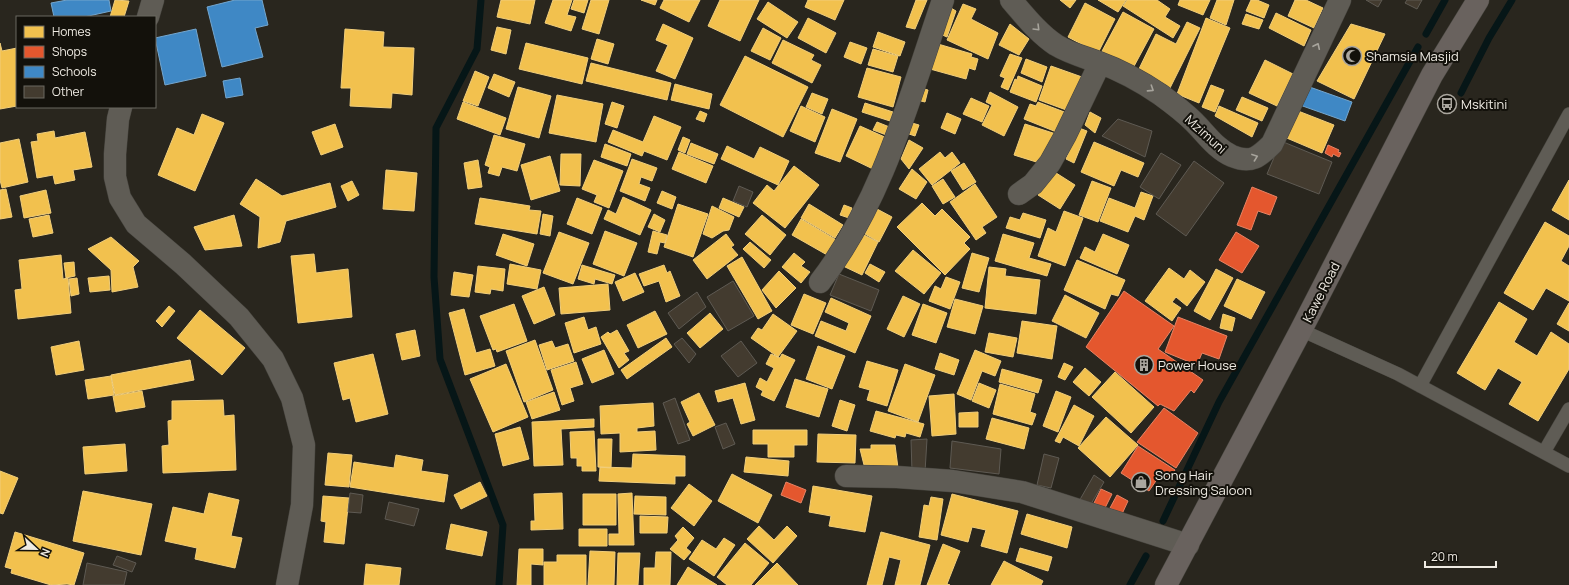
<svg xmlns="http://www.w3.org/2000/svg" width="1569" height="585" viewBox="0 0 1569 585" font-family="Manrope,sans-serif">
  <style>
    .homes { fill: #f2c14e; stroke: #f1ce7b }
    .shops { fill: #e4572e; stroke: #e78364 }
    .schools { fill: #3f88c5; stroke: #74a6ce }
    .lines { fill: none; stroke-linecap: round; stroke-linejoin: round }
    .stream { stroke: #061617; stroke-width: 7 }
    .building { fill: #433b2f; stroke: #5e5a53 }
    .service-casing { stroke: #45433d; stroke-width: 14 }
    .minor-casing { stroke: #45433d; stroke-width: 23 }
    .secondary-casing { stroke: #45433d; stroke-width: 23 }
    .service { stroke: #5f5c55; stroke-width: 13 }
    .minor { stroke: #5f5c55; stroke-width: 22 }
    .secondary { stroke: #69625e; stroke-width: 22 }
    .oneway { stroke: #a7a49c }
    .labels { text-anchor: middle; stroke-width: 4; stroke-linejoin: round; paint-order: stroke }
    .poi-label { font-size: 13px; fill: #efebe3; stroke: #13110b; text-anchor: start }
    .street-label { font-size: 13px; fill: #efebe3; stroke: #13110b }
  </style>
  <rect width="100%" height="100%" fill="#29261e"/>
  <!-- homes -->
  <path class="homes" d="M115,0L129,1L124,17H110Z
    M501,0H535L530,24L497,17Z
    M553,0H572L567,15L576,17L571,31L545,23Z
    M574,0H588L584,13L571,9Z
    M591,0H609L599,34L582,29Z
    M641,0H657L655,5Z
    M664,0H700L689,22L660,8Z
    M720,0H759L740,41L708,26Z
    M808,0H844L835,20L805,7Z
    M916,0H927L915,29L906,27Z
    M1060,0H1076L1070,8Z
    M1098,0H1126L1118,12Z
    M1127,0H1157L1170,9L1165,17L1180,26L1173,38L1123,6Z
    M1180,0H1210L1203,15L1178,5Z
    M1217,0H1234L1226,25L1210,18Z
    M1251,0H1257L1269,5L1264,18L1246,11Z
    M1295,0H1306L1323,8L1314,28L1288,16Z
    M768,2L798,22L787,38L757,19Z
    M1085,3L1115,19L1098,53L1068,37Z
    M963,4L976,9L971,19L998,33L988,59L947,40Z
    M951,8L956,11L947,37L940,34Z
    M1123,12L1154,29L1132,70L1101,53Z
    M1276,13L1311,30L1304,46L1269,28Z
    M1246,14L1263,20L1259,29L1242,24Z
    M808,18L836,33L826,53L798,38Z
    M1206,18L1230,28L1199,103L1177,94Z
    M1187,22L1200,28L1170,88L1136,75L1156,34L1176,44Z
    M663,24L693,38L675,79L656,71L668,45L656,40Z
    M1010,24L1029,39L1019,55L999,45Z
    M1351,24L1385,34L1354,99L1317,81Z
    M497,27L511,30L506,54L491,50Z
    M763,28L781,38L770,60L751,51Z
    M345,29L384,32L383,47L414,48L412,95L392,93L391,108L350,106L351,88H341Z
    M878,32L905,42L900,56L873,47Z
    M597,39L614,44L608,64L591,59Z
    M783,40L814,55L811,60L821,65L812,83L772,63Z
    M850,42L867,48L861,64L844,57Z
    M0,43L2,51L17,48V106L0,109Z
    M526,43L588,58L582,84L519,69Z
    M938,44L972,54L971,57L978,59L975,70L969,68L966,79L930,69Z
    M873,49L898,56L893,72L868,65Z
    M1010,54L1022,58L1008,90L1001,87L1005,78L1000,76Z
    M745,56L808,87L783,137L720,105Z
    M1026,59L1047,67L1042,82L1021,73Z
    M1265,60L1293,74L1277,106L1249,93Z
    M591,63L671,83L667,100L586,81Z
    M1051,66L1082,77L1069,111L1039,100Z
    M867,68L901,77L893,107L858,97Z
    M475,71L489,77L478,106L463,101Z
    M494,74L515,82L509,97L488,88Z
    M1018,76L1042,86L1036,102L1010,92L1015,79L1017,80Z
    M675,84L712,94L709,109L671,100Z
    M1211,85L1224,90L1215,112L1202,107Z
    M518,87L551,96L539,138L506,129Z
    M921,88L928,90L925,102L917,100Z
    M990,92L1018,107L1004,136L982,125L992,105L986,102Z
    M812,93L828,99L822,114L806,107Z
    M557,95L603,104L596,142L549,133Z
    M1242,97L1268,108L1262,121L1236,110Z
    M971,98L989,106L982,122L963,114Z
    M463,102L506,118L500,135L457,119Z
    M612,102L624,106L617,128L605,124Z
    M1038,102L1067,113L1059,133L1024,119L1030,104L1036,106Z
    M865,103L893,112L890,121L862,112Z
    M801,106L825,117L815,142L790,131Z
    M1219,106L1258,123L1252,137L1215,116Z
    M832,109L857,119L840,162L815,153Z
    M1293,109L1334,125L1322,153L1282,136Z
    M700,111L707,114L704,122L696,119Z
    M1090,112L1101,118L1095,133L1085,125Z
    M947,113L961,119L955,134L941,128Z
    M202,114L224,123L195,191L158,175L177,128L194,135Z
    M654,116L681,127L667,160L644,151L642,156L608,142L613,130L643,142Z
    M877,122L892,128L889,136L873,130Z
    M912,123L919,125L915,136L909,134Z
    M335,124L343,147L321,155L312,132Z
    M1025,124L1056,134L1046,165L1014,155Z
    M860,126L887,138L873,169L846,156Z
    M1079,128L1087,131L1074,163L1066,159Z
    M54,131L55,138L85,132L92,167L73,170L75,180L55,184L53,175L37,178L31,142L38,141L37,134Z
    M494,135L525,144L517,171L502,167L499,176L488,173L490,167L485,165Z
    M683,137L690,140L685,153L678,150Z
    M19,139L28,182L2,188L0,180V143Z
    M909,140L923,148L909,169L901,159Z
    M1094,142L1144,163L1138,177L1121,170L1114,186L1081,172Z
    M691,143L718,154L714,164L687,154Z
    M605,144L631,154L627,166L601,157Z
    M727,146L754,159L760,147L789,161L778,185L721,159Z
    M679,152L713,166L706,183L672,169Z
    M940,152L945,158L952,152L960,163L932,185L919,169Z
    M561,154H581L580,186L560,185Z
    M550,156L560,191L531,200L521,165Z
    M632,159L657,168L652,181L641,177L639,184L650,188L645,201L620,191Z
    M478,160L482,187L468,189L464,163Z
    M594,160L623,171L609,208L594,202L597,195L582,189Z
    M964,163L976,182L963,190L951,171Z
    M794,166L819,185L785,228L753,203L767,185L774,191Z
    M912,169L927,182L916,199L899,189Z
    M386,170L417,173L414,211L383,209Z
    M1053,171L1075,185L1060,209L1038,195Z
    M256,179L282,196L330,183L336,207L286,221L280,242L258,248L260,217L240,204Z
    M943,179L955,197L943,204L932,186Z
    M1569,180V220L1552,210Z
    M352,181L359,195L348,201L341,186Z
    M1092,181L1111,188L1098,222L1079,215Z
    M975,184L997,217L982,227L986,233L976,240L950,202Z
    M6,189L12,217L0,219V190Z
    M46,190L51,213L24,218L20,196Z
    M662,191L676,197L672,209L657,203Z
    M1141,192L1153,196L1144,220L1135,216L1128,232L1100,221L1109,198L1135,208Z
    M623,197L651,210L640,235L604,219L608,210L616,214Z
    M480,198L530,206L529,210L541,211L537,234L475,224Z
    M577,198L602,208L592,234L567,224Z
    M723,198L744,207L739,217L719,208Z
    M922,203L935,216L942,209L970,237L964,243L970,249L945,275L897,227Z
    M678,204L708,214L693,257L664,247Z
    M809,204L843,225L835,238L801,218Z
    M844,205L852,208L849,218L840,215Z
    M712,206L734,217L729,230L723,231L712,238L703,234Z
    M877,209L892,217L879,242L865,234Z
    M1064,211L1083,218L1065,266L1038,256L1048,228L1056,232Z
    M1023,213L1046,220L1040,238L1006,228L1010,217L1020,220Z
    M543,214L553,216L550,236L540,234Z
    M654,214L665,220L660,232L648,227Z
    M49,215L53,233L33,237L29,219Z
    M234,215L242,246L205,250L194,227Z
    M762,215L786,235L770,255L745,234Z
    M801,219L838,241L829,256L792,235Z
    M1545,222L1569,236V246L1561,261L1569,266V301L1546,288L1533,310L1504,293Z
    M605,231L637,243L624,276L593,264Z
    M653,231L667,235L665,243L660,242L657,254L648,252Z
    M559,232L589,243L573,284L543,273Z
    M860,233L878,242L862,275L843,266Z
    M503,234L534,244L527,266L496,255Z
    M726,234L734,245L731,247L738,255L707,279L693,260Z
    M1003,234L1034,243L1029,258L1051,264L1047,276L995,261Z
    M1103,234L1129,245L1117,274L1080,258L1085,247L1095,252Z
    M111,237L139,261L133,267L138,287L112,292L111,270L88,249Z
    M750,242L771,260L764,268L743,249Z
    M913,250L941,273L924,294L895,271Z
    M794,253L805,262L801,266L810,272L801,283L782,267Z
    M972,253L989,258L979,292L962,288Z
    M314,254L316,273L348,269L352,317L298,323L291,256Z
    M61,255L63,279L68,278L71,313L18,319L15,290L22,289L19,260Z
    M742,257L772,311L758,319L727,266Z
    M1077,260L1125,280L1118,296L1111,294L1105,309L1064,290Z
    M74,262L75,276L66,278L64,263Z
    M510,264L541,270L537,289L507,284Z
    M870,264L885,272L879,282L865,273Z
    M582,265L615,275L612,284L595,279L594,284L578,279Z
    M664,265L667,273L670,271L680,296L666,302L659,281L644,286L639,274Z
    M478,266L505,269L503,291L491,289L490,294L475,292Z
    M989,267L1006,269L1005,276L1040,280L1036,314L985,308Z
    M1169,268L1184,279L1190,270L1205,282L1187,306L1176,297L1172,302L1181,308L1172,321L1145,301Z
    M1216,269L1233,278L1210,320L1194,311Z
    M779,271L796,288L776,308L762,290Z
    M454,272L473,275L469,297L451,295Z
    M635,273L644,292L623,301L615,282Z
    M109,276L110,290L90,292L88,278Z
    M946,277L960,282L950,309L929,301L935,286L941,289Z
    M77,278L79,294L71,296L69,279Z
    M1237,279L1265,292L1251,319L1224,306Z
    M608,284L610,310L561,314L559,288Z
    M544,287L555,315L534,324L522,296Z
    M804,294L826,303L813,334L791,325Z
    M1065,295L1099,313L1086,338L1052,321Z
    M903,296L920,304L904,337L887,329Z
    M831,298L871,316L855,353L815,336L821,321L846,331L849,323L825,312Z
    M955,299L983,306L975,334L947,327Z
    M1499,302L1527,319L1514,342L1537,356L1551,332L1569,344V369L1538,421L1509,404L1522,382L1498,368L1485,390L1457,373Z
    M1569,303V331L1557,324Z
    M514,304L527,341L497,352L496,349L493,350L480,316Z
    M923,304L947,313L936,343L912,335Z
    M169,306L175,311L162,327L156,321Z
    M464,309L476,353L490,349L495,366L465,375L449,313Z
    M200,310L245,348L222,375L177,338Z
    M655,311L667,334L638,348L627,325Z
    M710,313L723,329L700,348L687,333Z
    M773,314L797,331L778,357L751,338L758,328L762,330Z
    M1223,314L1235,318L1232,331L1220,328Z
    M584,317L588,330L596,327L601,344L574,353L565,323Z
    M1022,321L1057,326L1052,359L1017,353Z
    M415,330L420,356L402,360L396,334Z
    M617,330L629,351L624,353L629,360L619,368L601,337L608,332L610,334Z
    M989,333L1017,338L1013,357L985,352Z
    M666,338L672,347L627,379L621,370Z
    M535,340L553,390L524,402L506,351Z
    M79,341L84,370L56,375L51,347Z
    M552,341L555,348L568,344L574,361L547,370L539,345Z
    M818,346L845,356L832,389L806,379Z
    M604,350L614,374L592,383L582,359Z
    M975,350L1001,361L995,376L982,371L971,400L957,394Z
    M940,353L959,360L954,375L935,369Z
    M373,354L388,414L356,422L350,398L343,400L334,363Z
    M771,354L780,358L782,354L795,360L774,401L761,395L763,391L756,387L760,378L767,382L774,368L766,364Z
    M190,360L194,380L115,395L111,375Z
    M867,361L898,370L887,406L867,400L870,390L859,387Z
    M576,362L583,384L570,388L574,401L562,405L551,370Z
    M1064,363L1073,367L1065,380L1058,377Z
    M506,364L528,417L493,432L470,379Z
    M905,364L935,375L918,422L888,411Z
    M1085,368L1101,382L1089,396L1073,382Z
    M1002,369L1042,380L1038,393L999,382Z
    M1115,372L1154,407L1131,433L1092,397Z
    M111,376L114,395L88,399L85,380Z
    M795,379L828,389L819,417L786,407Z
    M745,383L755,420L741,424L733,398L718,402L715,391Z
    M979,383L996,390L989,408L972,401Z
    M1000,384L1035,394L1030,412L1036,414L1032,425L993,414Z
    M142,391L145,407L116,412L113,396Z
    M1056,391L1071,397L1058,432L1043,426Z
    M554,392L560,410L532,419L526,402Z
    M699,393L715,425L693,436L687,424L690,422L681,402Z
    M954,394L956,434L932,436L929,396Z
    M223,400L224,416L234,415L236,470L163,473L162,446L169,445L168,421L172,420V401Z
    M840,400L855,405L847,431L832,426Z
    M653,403L654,426L637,428V432L655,431L656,450L620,452V433L601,434L600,406Z
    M1074,405L1094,416L1079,446L1063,437L1060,443L1055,441Z
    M876,411L924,424L920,437L906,433L905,437L896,435L895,438L870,431Z
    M978,412V427H959V413Z
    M1106,417L1138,445L1110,477L1078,448Z
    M992,418L1029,428L1024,449L986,439Z
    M594,419V427L561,429L563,465L534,466L532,422Z
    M520,427L529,459L503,466L495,434Z
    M753,430H807V445H794V457H768V444H753Z
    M594,431L596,471H582V466H577V458H571L570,432Z
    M818,434L856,435L855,463L817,462Z
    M598,439H612L611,468L598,467Z
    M125,444L127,471L85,474L83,447Z
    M871,445H895L898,468L864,465L860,449H871Z
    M328,453L352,455L349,487L325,485Z
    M633,454L685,456V476H675V484L599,481L600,467L632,468Z
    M396,455L423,460L421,471L448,475L444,502L350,487L354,462L394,468Z
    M746,457L789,461L788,476L744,472Z
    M0,471L18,478L3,514L0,513Z
    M732,474L772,495L758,523L718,501Z
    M480,482L487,496L461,509L454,495Z
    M689,484L712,501L694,526L671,508Z
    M813,486L872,496L865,532L829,526L831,516L809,512Z
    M83,491L152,504L141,555L73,541Z
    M209,493L239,500L231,536L242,538L235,568L195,559L197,548L165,541L173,507L204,514Z
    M562,493L563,529L531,530V521H535L534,494Z
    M632,493L634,545H609V534H619L618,494Z
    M583,494H616V525H583Z
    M952,494L1018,511L1007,553L981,546L986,530L972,527L968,542L941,535Z
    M323,496L349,498L344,544L324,542L326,522L321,521Z
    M635,496L666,497V515L634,514Z
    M931,497L943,499L937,540L919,537L924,505L929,506Z
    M1027,514L1072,527L1067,548L1021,534Z
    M640,516L668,517L667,533H640Z
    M451,524L487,532L482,556L446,549Z
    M759,526L774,540L787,526L797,536L773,563L747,539Z
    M683,527L694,538L686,548L691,552L684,560L670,549L678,540L675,536Z
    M579,529H607V546H579Z
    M15,532L84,553L74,585L67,584L51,585L11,573L12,569L5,567Z
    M881,532L930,545L920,585H895L901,560L889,557L882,585H867Z
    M724,538L735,545L714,576L689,559L702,540L716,549Z
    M745,543L769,563L751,585H727L717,577Z
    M943,544L960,551L947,584L950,585H927Z
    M1020,548L1052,557L1048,571L1016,561Z
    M519,549H543V565L531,564V585H517Z
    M590,551L615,552L614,585H588Z
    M656,552H671L670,585H644V568H655Z
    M618,553H640L638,585H617Z
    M557,555H586V585H544V562H557Z
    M1004,561L1043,581L1041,585H991Z
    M777,563L798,585H755Z
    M366,564L401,568L399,585H364Z
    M688,567L717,585H677Z"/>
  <!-- shops -->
  <path class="shops" d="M1328,145L1339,150L1338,152L1341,153L1339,157L1333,154L1332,157L1325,153Z
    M1252,187L1277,197L1270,215L1258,211L1251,230L1237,225Z
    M1236,232L1259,246L1242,273L1219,260Z
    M1124,291L1174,326L1158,349L1203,380L1194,393L1191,390L1174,411L1160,404L1158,406L1086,347Z
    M1178,317L1227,336L1219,359L1202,353L1197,365L1165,352Z
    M1164,408L1198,433L1176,468L1137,442Z
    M1138,446L1175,470L1168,480L1160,475L1149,491L1121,473Z
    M786,482L806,490L801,503L781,495Z
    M1101,489L1112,494L1105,508L1094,503Z
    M1117,495L1128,501L1122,514L1110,508Z"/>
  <!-- schools -->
  <path class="schools" d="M67,0H109L111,11L84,17H54L51,3Z
    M235,0H262L268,25L255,28L263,57L222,67L207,7Z
    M196,29L206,76L165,85L155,38Z
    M240,78L243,95L226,98L223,81Z
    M1304,85L1352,102L1345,121L1297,104Z"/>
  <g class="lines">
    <!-- stream -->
    <path class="stream" d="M481,0L477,49L436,128L434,277L440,359L503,525L499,585
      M1426,34L1445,0
      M1461,93L1489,38L1512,0
      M1163,521L1219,402L1418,47
      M1130,585L1146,556"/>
  </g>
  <!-- building -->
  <path class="building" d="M1366,0H1382L1378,7Z
    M1407,0H1422L1417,9L1405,3Z
    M1118,119L1152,131L1145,157L1102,136Z
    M1281,141L1332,162L1319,194L1267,174Z
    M1161,153L1181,165L1159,199L1140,187Z
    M1194,161L1224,183L1186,236L1156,214Z
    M739,186L753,192L747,207L733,201Z
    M839,274L879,290L871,311L830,295Z
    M733,281L754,316L728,331L707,297Z
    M697,292L706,307L679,329L668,313Z
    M682,338L696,354L689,363L674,344Z
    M741,341L757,363L738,377L721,356Z
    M675,398L690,440L678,444L663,403Z
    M726,423L735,444L723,449L715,427Z
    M927,439L925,472H912L911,440Z
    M952,441L1001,449L999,474L950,468Z
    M1044,454L1059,458L1051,488L1037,485Z
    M1094,475L1104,482L1088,509L1078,503Z
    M350,493L363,495L361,513L348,512Z
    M389,502L419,509L414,526L385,519Z
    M117,556L136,563L132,572L113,565Z
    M87,563L127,572L124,585H83Z"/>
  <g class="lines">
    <!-- service casing -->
    <g class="service-casing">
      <path id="service" d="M1301,330L1398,374L1569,466
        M1420,386L1569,114
        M1544,452L1569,409"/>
    </g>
    <!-- minor casing -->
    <g class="minor-casing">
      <path id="minor" d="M1011,0C1024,15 1039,34 1056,45C1069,53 1084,57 1098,62C1120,70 1142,82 1161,95C1172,103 1184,112 1194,122C1206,134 1216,149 1232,156C1251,164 1259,157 1272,144L1340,0
        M148,17L153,0
        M121,107L118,119L115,154V177L120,198L136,224L183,264L239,317L273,359L292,398L304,445L302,505L287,585
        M1019,194L1033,184L1050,163L1065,136L1100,63
        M820,282C883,200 910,96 943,0
        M846,476L897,477L953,481L1022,492L1188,545"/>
    </g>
    <!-- secondary casing -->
    <g class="secondary-casing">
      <path id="secondary" d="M1166,585L1301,330L1432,75L1478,0"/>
    </g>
    <!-- service -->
    <use href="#service" class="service"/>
    <!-- minor -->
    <use href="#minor" class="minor"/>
    <!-- secondary -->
    <use href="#secondary" class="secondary"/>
  </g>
  <!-- one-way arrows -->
  <defs><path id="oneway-chevron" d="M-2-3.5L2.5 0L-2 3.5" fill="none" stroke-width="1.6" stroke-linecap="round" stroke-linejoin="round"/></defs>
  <g class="oneway">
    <use href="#oneway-chevron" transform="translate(1037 28) rotate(45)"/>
    <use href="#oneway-chevron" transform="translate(1317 46) rotate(-65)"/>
    <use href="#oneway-chevron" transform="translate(1151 89) rotate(33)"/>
    <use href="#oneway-chevron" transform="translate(1255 157) rotate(-20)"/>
  </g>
  <!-- icons -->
  <defs>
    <g id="mosque-ring" transform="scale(1)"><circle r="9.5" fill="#13110b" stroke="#aaa69e" stroke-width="1.5"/><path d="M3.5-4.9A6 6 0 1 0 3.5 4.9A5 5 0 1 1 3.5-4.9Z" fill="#aaa69e"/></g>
    <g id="bus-ring" transform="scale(1)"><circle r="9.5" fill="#13110b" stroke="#aaa69e" stroke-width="1.5"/><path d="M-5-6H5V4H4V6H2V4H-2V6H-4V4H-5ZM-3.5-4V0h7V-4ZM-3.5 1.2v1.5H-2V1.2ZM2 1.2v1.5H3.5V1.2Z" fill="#aaa69e"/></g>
    <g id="building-ring" transform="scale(1)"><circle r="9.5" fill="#13110b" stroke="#aaa69e" stroke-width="1.5"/><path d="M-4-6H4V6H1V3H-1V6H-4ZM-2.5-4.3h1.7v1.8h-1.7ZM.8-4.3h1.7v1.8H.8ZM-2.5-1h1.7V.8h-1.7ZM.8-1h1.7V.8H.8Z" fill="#aaa69e"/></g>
    <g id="shop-ring" transform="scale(1)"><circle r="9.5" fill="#13110b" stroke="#aaa69e" stroke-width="1.5"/><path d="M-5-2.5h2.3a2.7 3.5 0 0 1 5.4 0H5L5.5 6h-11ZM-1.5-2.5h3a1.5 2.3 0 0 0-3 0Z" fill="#aaa69e"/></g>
  </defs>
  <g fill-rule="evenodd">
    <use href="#mosque-ring" x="1352" y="56"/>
    <use href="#bus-ring" x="1447" y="104"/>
    <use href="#building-ring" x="1144" y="365"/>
    <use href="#shop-ring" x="1141" y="482"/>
  </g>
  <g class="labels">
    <!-- poi labels -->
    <g class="poi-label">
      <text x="1366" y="61">Shamsia Masjid</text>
      <text x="1461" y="109">Mskitini</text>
      <text x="1158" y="370">Power House</text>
      <text x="1155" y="480">Song Hair<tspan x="1155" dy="15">Dressing Saloon</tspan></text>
    </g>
    <!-- street labels -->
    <g class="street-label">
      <text transform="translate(1206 134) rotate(42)" y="5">Mzimuni</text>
      <text transform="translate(1321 292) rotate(-63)" y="5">Kawe Road</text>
    </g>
  </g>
  <!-- legend -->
  <rect x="16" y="16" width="140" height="92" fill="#13110b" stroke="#6b6861"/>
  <rect x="24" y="26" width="20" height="12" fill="#f2c14e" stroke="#6b6861"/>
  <text x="52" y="36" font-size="12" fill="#efebe3">Homes</text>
  <rect x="24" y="46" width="20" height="12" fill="#e4572e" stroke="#6b6861"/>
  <text x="52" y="56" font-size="12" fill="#efebe3">Shops</text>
  <rect x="24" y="66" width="20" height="12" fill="#3f88c5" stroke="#6b6861"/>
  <text x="52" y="76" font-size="12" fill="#efebe3">Schools</text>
  <rect x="24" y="86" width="20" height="12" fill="#433b2f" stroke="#6b6861"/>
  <text x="52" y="96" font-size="12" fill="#efebe3">Other</text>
  <!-- north arrow -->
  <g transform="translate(36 549) rotate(112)" stroke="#13110b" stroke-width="3" paint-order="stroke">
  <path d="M0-3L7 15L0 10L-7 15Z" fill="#efebe3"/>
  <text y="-6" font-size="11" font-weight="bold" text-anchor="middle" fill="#efebe3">N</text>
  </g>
  <!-- scale -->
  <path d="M1425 561v6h71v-6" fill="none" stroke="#efebe3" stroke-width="2"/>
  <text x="1431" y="561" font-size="12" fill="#efebe3" stroke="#13110b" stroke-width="3" paint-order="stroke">20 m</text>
</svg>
